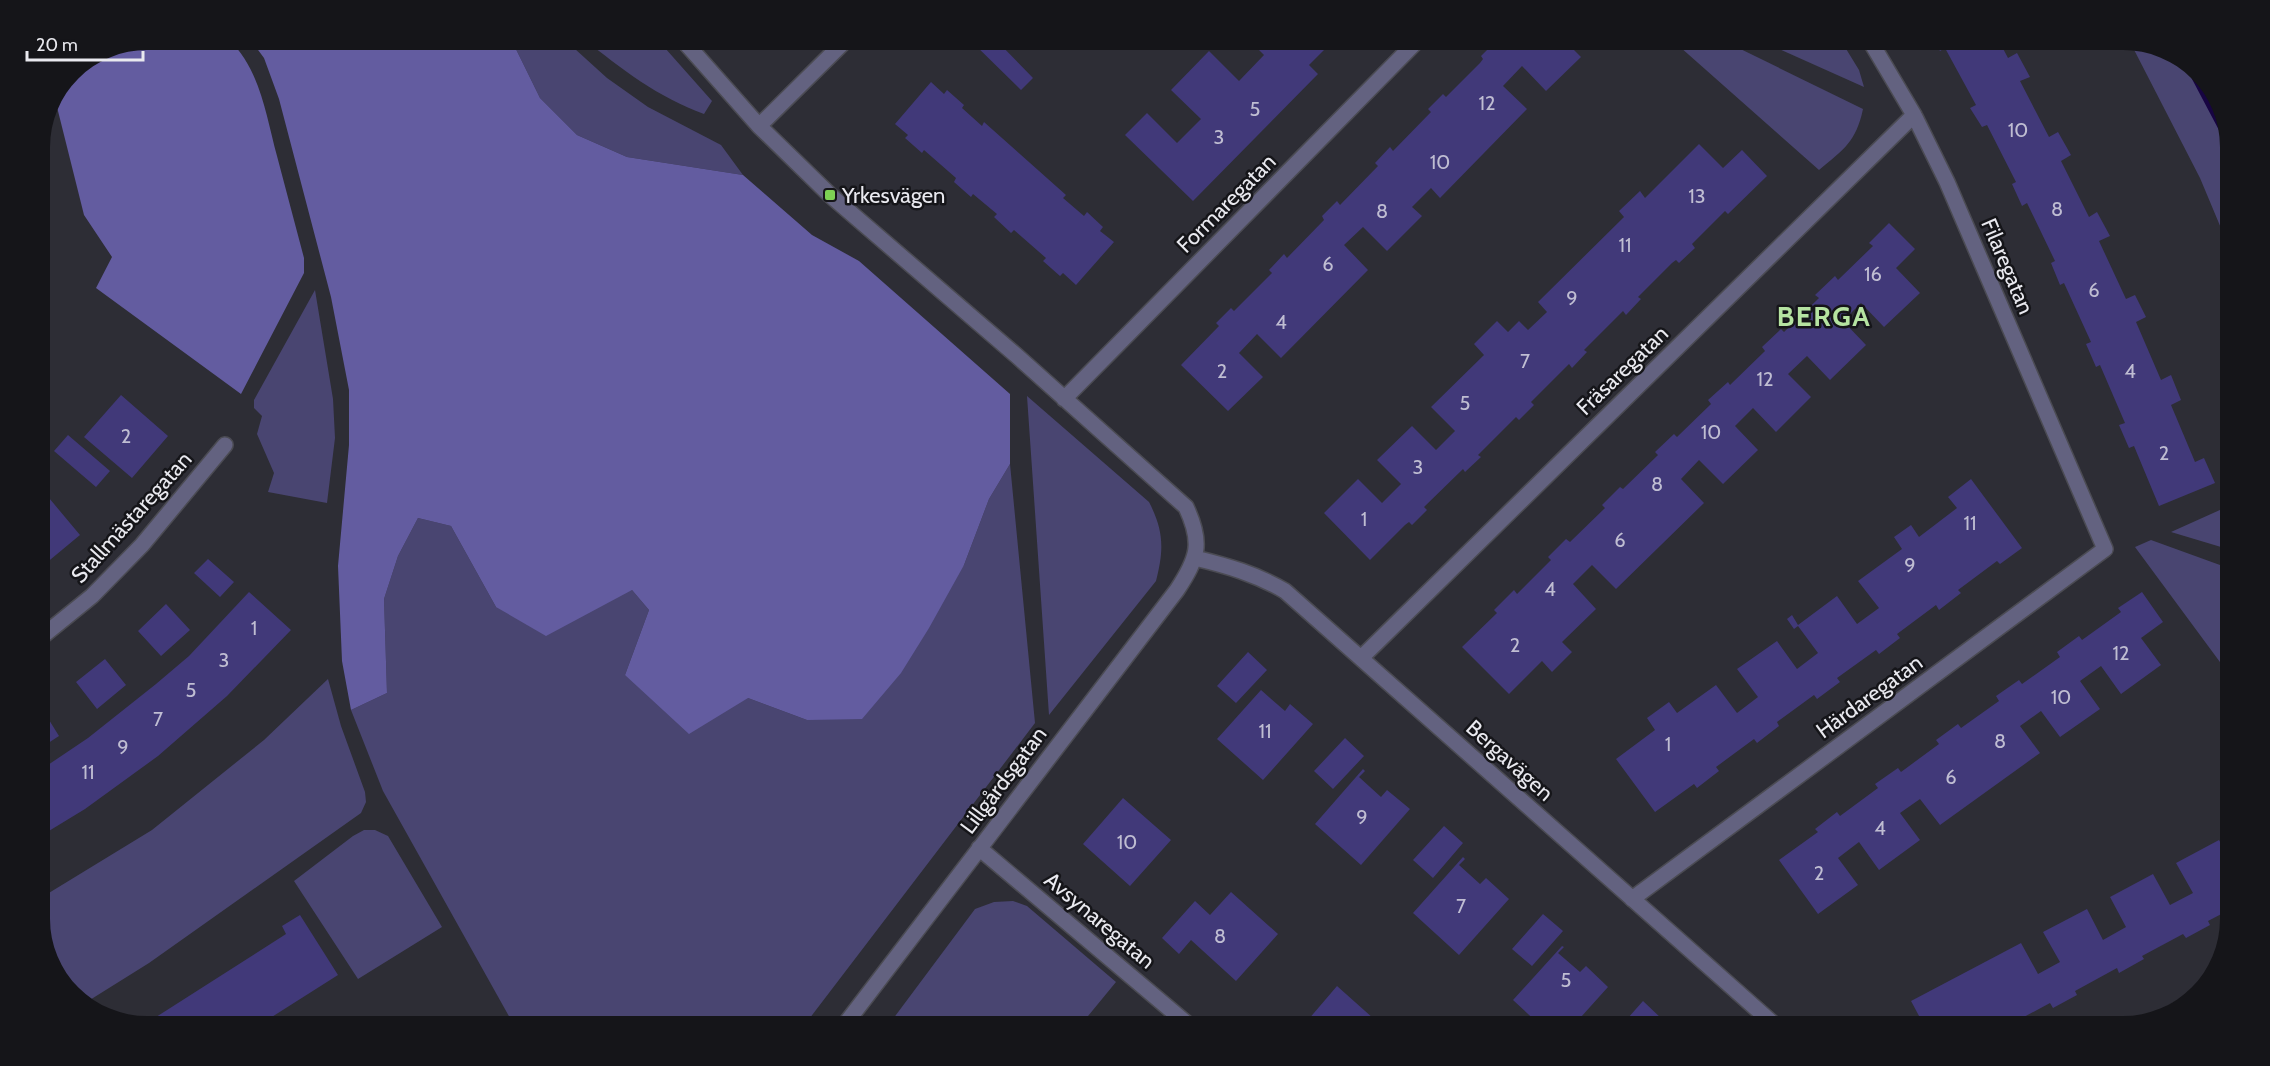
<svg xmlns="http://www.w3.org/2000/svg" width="2270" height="1066" viewBox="0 0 2270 1066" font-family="Cabin,sans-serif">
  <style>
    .green { fill: #494571 }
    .forest { fill: #635ca0 }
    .water { fill: #170442 }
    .building { fill: #413979 }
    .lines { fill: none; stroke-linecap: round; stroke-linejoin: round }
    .lane-casing { stroke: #4b4b53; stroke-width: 18 }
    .street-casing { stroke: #4b4b53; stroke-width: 18 }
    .lane { stroke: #636280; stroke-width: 15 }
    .street { stroke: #636280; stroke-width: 15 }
    .poi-dot { fill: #7dd154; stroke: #151519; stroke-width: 2 }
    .labels { text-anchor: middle; stroke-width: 5; stroke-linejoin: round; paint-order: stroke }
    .number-label { font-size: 20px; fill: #bfbdd2 }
    .poi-label { font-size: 22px; fill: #e9e9ef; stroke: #151519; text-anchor: start }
    .street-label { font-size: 22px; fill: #e9e9ef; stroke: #151519 }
    .district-label { font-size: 28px; font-weight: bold; letter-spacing: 1.5px; fill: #b5e3a1; stroke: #151519 }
  </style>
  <rect width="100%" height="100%" fill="#2d2d35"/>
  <!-- green -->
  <path class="green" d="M511,39H564L607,78L648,107L721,145L743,175L627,157L577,135L540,98Z
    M584,39H657L712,101L704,114C659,98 620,68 584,39Z
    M1671,39H1720L1863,109C1856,142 1844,149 1819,170Z
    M1757,39H1840L1859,70L1864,87Z
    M2129,40L2165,47L2213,86L2231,140V252L2200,178Z
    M315,290L333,399L335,438L327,503L268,492L274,473L257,434L262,416L254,408V400Z
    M1027,396L1149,502C1164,531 1164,550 1156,581L1049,715Z
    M1010,464L1035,723L803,1027H515L383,791L351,710L387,693L384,599L398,556L418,518L451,526L496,607L632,590L649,610L625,675L748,698L807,720L964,565L989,499Z
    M2231,505V550L2171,532Z
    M2151,540L2231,569V677L2135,547Z
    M328,679L341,726L365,792L366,802L361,813L149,963L85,1003L61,985L39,927V899L152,830L264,740Z
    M364,830H375L388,836L442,927L358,979L294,881L353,836Z
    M1013,901L1027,906L1116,982L1079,1027H887L975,909L994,902Z"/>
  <!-- forest -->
  <path class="forest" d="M146,39H228C260,68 266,115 277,156C286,190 295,224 304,258V273L241,394L96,288L112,257L84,215L56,103L71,70L105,47Z
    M250,39H511L540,98L577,135L627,157L743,175L812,235L859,261L1010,394V464L989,499L964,565L929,628L901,673L862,719L807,720L748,698L689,734L625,675L649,610L632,590L546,636L496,607L451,526L418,518L398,556L384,599L387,693L351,710L342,661L338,566L349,445V390L331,297L279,99L264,58Z"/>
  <!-- water -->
  <path class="water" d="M2183,62L2213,86L2231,140V158L2221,134Z"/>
  <!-- building -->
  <path class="building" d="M969,39H995L1033,78L1021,90Z
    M1050,39H1069L1060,48Z
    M1248,39H1353L1343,49L1334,40L1309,65L1318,74L1193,201L1125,135L1147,113L1177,143L1201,119L1171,90L1209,51L1239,81L1264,55Z
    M1504,39H1563L1581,57L1546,91L1522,66L1503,86L1527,109L1440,198L1431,188L1412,207L1422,216L1387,251L1363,227L1344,245L1368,270L1281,358L1257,334L1239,353L1263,377L1228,411L1181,365L1219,326L1216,323L1231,308L1234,311L1272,273L1269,270L1284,254L1287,258L1324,220L1322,216L1337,201L1340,205L1378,166L1375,163L1390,147L1393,151L1431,112L1428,109L1443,94L1446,97L1480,63L1483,59L1481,56L1496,41L1499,44Z
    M1933,39H1998L2008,58L2017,53L2030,77L2020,81L2049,137L2058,132L2071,155L2061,161L2089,217L2097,212L2110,236L2099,241L2126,299L2135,295L2146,317L2136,322L2161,380L2171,375L2181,400L2171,405L2195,462L2204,458L2215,483L2159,506L2134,446L2129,448L2119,425L2125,423L2100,365L2096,367L2086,344L2091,342L2064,283L2060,285L2051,263L2055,261L2027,203L2022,206L2012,184L2016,182L1987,125L1982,127L1970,108L1976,105L1945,48L1940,51Z
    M931,82L944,94L947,90L964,105L962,108L982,126L984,122L1066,195L1063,198L1084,216L1087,212L1103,227L1100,231L1114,242L1076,285L1063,273L1060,276L1043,261L1046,258L1014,230L1011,233L994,217L997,214L973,194L971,197L954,182L956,178L924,150L922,153L905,138L908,135L895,124Z
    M1699,144L1723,168L1742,150L1767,176L1728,214L1725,211L1692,244L1695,248L1679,263L1676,260L1672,263L1638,297L1641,299L1626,315L1623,311L1584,350L1587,352L1572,368L1569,364L1531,402L1534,405L1519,420L1516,417L1478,455L1481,457L1465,472L1463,469L1424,507L1427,510L1412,525L1409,522L1405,525L1370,560L1324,513L1358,479L1382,503L1401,484L1377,460L1412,426L1436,450L1455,431L1431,407L1484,355L1474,344L1497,321L1508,332L1519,321L1528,330L1547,312L1538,302L1624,217L1619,211L1640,191L1645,198Z
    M1889,223L1915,249L1896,268L1920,293L1884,327L1861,303L1843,321L1866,345L1830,380L1807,356L1788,374L1811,397L1776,432L1753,408L1735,426L1758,450L1723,484L1699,460L1681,479L1704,503L1616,589L1592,565L1573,584L1596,609L1562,642L1572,652L1552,672L1542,661L1509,694L1462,647L1497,613L1494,610L1514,590L1517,594L1551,560L1548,557L1566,539L1570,542L1605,508L1602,505L1620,487L1623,489L1658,455L1655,452L1674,434L1677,437L1711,404L1708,400L1728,382L1730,385L1765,351L1762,347L1781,329L1784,332L1819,298L1815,295L1835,276L1838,280L1873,246L1869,243Z
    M121,395L168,436L132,478L84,437Z
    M68,435L110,471L96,487L54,451Z
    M1971,479L2022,548L2000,564L1997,561L1958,590L1961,593L1939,610L1936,605L1897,634L1900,638L1879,654L1876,650L1837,678L1840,682L1817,699L1814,695L1777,722L1779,726L1757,743L1754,739L1716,767L1719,771L1697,788L1694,784L1655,812L1616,759L1655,730L1647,718L1669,702L1677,713L1716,685L1737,713L1758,697L1737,669L1777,641L1797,669L1818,653L1798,626L1794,629L1787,619L1792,615L1798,625L1837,596L1857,624L1879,608L1858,581L1902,549L1894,537L1911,525L1919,537L1957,508L1948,497Z
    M39,486L80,535L39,569Z
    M208,559L234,582L220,597L194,573Z
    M249,592L291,630L227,696L158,756L85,809L39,837V771L88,738L156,684L189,656Z
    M2142,592L2163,622L2141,638L2161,665L2121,694L2101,666L2080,681L2100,709L2060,737L2041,711L2020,726L2040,753L1940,825L1920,799L1900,813L1920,840L1879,870L1859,842L1838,858L1858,885L1818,914L1779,860L1818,832L1815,829L1837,812L1840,816L1878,788L1875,784L1898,768L1901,772L1939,744L1936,740L1958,724L1961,728L1999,701L1996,696L2019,680L2022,684L2060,657L2057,652L2079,636L2082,640L2121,612L2118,608Z
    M166,604L190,630L161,656L138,631Z
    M1248,652L1267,670L1236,703L1217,686Z
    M105,659L126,685L97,709L76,682Z
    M1261,690L1285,711L1290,704L1313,724L1263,780L1217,739Z
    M41,707L59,736L39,749V708Z
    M1345,738L1364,756L1333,789L1314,771Z
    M1363,769L1365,771L1359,777L1381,797L1387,790L1410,809L1361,865L1315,824Z
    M1123,798L1171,840L1130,886L1083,844Z
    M1444,826L1463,843L1433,878L1413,860Z
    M2219,840L2231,861V909L2208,921L2210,925L2186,938L2183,934L2142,956L2144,959L2119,973L2117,968L2075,991L2077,995L2053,1008L2050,1003L2009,1025V1027H1925L1911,1001L2021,943L2038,974L2060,962L2043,932L2087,909L2103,940L2126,927L2110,897L2153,874L2170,905L2193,893L2176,863Z
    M1463,857L1465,859L1459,865L1480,884L1486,878L1509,899L1459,955L1413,913Z
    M1231,892L1278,934L1236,981L1191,940L1179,954L1162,938L1195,901L1210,915Z
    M1543,914L1563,931L1532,966L1512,949Z
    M300,915L338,975L256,1027L142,1026L286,934L282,926Z
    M1562,946L1564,947L1558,953L1580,972L1586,966L1608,987L1572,1027H1542L1513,1000Z
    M1337,986L1383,1027H1302Z
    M1643,1001L1663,1020L1656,1027H1620Z"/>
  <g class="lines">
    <!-- lane casing -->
    <g class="lane-casing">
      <path id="lane" d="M303,1027L306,1025L307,1027"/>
    </g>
    <!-- street casing -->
    <g class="street-casing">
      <path id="street" d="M682,39L759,126L830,195L1017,356L1186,507C1203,543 1198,558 1177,590L843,1027
        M759,126L847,39
        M1064,399L1419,39
        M1195,558C1228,566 1256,574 1285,591L1777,1027
        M39,639L92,596L142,545L225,445
        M1361,658L1914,115
        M979,848L1191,1027
        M1632,899L2105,549L1947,182L1914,115L1869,39
        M2176,1011L2185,1007"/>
    </g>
    <!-- lane -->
    <use href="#lane" class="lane"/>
    <!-- street -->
    <use href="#street" class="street"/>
  </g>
  <!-- markers -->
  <rect class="poi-dot" x="824" y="189" width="12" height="12" rx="3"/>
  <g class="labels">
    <!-- number labels -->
    <g class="number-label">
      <text x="1487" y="110">12</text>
      <text x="1255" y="116">5</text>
      <text x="2018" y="137">10</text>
      <text x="1219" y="144">3</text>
      <text x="1440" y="169">10</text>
      <text x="1697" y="203">13</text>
      <text x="2057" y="216">8</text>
      <text x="1382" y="218">8</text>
      <text x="1625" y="252">11</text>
      <text x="1328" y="271">6</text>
      <text x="1873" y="281">16</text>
      <text x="2094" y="297">6</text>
      <text x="1572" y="305">9</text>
      <text x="1281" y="329">4</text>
      <text x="1525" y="368">7</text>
      <text x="1222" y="378">2</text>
      <text x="2130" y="378">4</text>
      <text x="1765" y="386">12</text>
      <text x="1465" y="410">5</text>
      <text x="1711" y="439">10</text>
      <text x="126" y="443">2</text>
      <text x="2164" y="460">2</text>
      <text x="1418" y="474">3</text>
      <text x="1657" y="491">8</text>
      <text x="1364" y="526">1</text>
      <text x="1970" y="530">11</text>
      <text x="1620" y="547">6</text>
      <text x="1910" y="572">9</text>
      <text x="1550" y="596">4</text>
      <text x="254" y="635">1</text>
      <text x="1515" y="652">2</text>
      <text x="2121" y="660">12</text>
      <text x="224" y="667">3</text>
      <text x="191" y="697">5</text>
      <text x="2061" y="704">10</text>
      <text x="158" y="726">7</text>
      <text x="1265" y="738">11</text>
      <text x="2000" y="748">8</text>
      <text x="1668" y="751">1</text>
      <text x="123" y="754">9</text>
      <text x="88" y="779">11</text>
      <text x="1951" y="784">6</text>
      <text x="1362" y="824">9</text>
      <text x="1880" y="835">4</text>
      <text x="1127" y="849">10</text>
      <text x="1819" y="880">2</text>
      <text x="1461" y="913">7</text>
      <text x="1220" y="943">8</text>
      <text x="1566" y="987">5</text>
    </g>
    <!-- poi labels -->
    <g class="poi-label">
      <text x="842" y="203">Yrkesvägen</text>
    </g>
    <!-- street labels -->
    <g class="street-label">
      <text transform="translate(1226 203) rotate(-45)" y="8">Formaregatan</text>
      <text transform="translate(2008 266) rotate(67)" y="8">Filaregatan</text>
      <text transform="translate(1622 370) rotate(-44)" y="8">Fräsaregatan</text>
      <text transform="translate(131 517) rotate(-48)" y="8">Stallmästaregatan</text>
      <text transform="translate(1869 696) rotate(-36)" y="8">Härdaregatan</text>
      <text transform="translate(1510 760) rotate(42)" y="8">Bergavägen</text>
      <text transform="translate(1003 780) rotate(-53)" y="8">Lillgårdsgatan</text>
      <text transform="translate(1100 920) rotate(40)" y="8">Avsynaregatan</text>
    </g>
    <!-- district labels -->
    <g class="district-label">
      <text x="1824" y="326">BERGA</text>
    </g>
  </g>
  <!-- crop -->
  <path d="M0 0H2270V1066H0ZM147 50H2123A97 97 0 0 1 2220 147V919A97 97 0 0 1 2123 1016H147A97 97 0 0 1 50 919V147A97 97 0 0 1 147 50Z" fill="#151519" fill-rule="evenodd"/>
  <!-- scale -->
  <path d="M27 51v9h116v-9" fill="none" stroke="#e9e9ef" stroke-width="3"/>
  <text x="36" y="51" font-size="18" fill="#e9e9ef" stroke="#151519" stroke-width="4.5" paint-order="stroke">20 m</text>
</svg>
